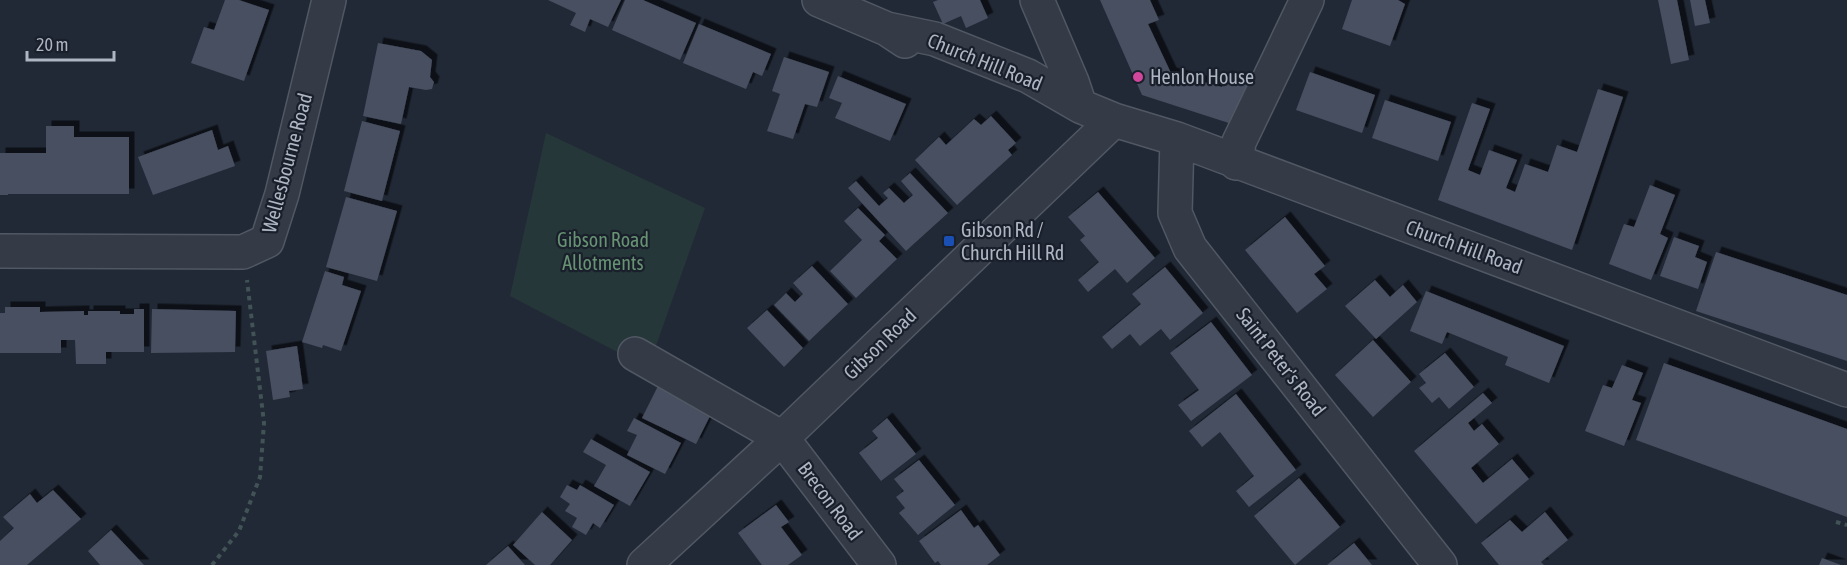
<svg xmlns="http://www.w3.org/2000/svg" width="1847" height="565" viewBox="0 0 1847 565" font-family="'Asap Condensed',sans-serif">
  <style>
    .green { fill: #263739 }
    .building { fill: #474f60; filter: url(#shadow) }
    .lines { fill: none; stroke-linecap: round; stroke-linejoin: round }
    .minor-casing { stroke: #515864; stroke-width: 36 }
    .path { stroke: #425356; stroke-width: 4; stroke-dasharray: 4.5 4.5; stroke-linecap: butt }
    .minor { stroke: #343b47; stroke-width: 33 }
    .hotel-dot { fill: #d1479c; stroke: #1a202b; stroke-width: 2 }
    .transit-dot { fill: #1a4fb4; stroke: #1a202b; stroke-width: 2 }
    .labels { text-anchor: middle; stroke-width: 4.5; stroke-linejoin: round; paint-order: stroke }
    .street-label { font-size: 20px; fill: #aeb5c3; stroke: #1a202b }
    .poi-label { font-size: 20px; fill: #aeb5c3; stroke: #1a202b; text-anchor: start }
    .park-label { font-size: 20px; fill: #679273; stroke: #1a202b }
  </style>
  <defs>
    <filter id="shadow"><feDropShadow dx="5.5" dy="-5.5" stdDeviation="0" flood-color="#0009"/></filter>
  </defs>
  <rect width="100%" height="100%" fill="#212936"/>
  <!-- green -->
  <path class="green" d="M546,133L705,208L648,368L510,296Z"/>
  <!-- building -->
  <path class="building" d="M225,0H239L269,10L244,81L191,63L204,27L214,30Z
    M548,0H621L608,27L590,19L585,32L570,25L576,13Z
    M625,0H643L696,23L680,60L612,30Z
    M938,0H980L988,18L966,28L961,16L943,24L933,2Z
    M1100,0H1150L1159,20L1148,24L1171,73L1222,87L1226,76L1253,85L1238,126L1142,95Z
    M1352,0H1398L1405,4L1390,46L1342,29Z
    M1658,0H1677L1689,60L1671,64Z
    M1690,0H1705L1710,23L1695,26Z
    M699,24L771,54L762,76L753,72L746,89L683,63Z
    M378,43L421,51L432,60L430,77L434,82L432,89L426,90L409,87L401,124L363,116Z
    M784,57L829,72L817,107L805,104L793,139L767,131L780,94L772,91Z
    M1310,72L1375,95L1362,133L1296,110Z
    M838,76L906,104L890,141L835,118L842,103L829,98Z
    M1598,89L1623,97L1572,250L1438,200L1472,103L1490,109L1468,170L1480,175L1489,150L1517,160L1506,188L1515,192L1525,164L1548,172L1557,145L1577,152Z
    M1385,100L1451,122L1438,161L1372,138Z
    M991,116L1016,143L1008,150L1012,155L957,205L915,160L939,137L946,145L974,119L981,125Z
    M362,121L400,131L382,201L344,191Z
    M46,126H74V137H129V194H8V195H0V153H46Z
    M212,130L218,150L228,146L235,166L153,195L138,157Z
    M910,173L948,213L906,251L848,188L856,181L879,206L888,198L883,193L889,188L904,203L913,195L901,181Z
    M1650,185L1675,195L1660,234L1668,238L1651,280L1609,264L1624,224L1634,227Z
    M1098,192L1155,258L1127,283L1115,269L1088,292L1078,280L1099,262L1080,240L1085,236L1068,217Z
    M346,197L397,211L377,281L326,267Z
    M858,208L885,235L879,241L897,259L856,298L830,271L862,240L844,221Z
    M1285,217L1325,266L1314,274L1327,289L1297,313L1245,250Z
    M1674,237L1699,246L1695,257L1707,262L1698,289L1660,276Z
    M1716,252L1847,295V361L1696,311Z
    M812,266L848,304L809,341L774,305L786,293L795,302L803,294L793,283Z
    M1165,267L1203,313L1170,340L1161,329L1140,346L1130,334L1112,349L1102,337L1141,304L1132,294Z
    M325,271L344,277L342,285L361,291L341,351L323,345L322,348L302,342Z
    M1375,280L1390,297L1403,285L1417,302L1376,339L1345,306Z
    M1426,291L1564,346L1549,383L1505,365L1508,357L1447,332L1442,344L1410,331Z
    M5,307H40V312L84,311V315H88V311H120V314H134V309H144V352H106V364H76L75,340H61V353H0V313H5Z
    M152,309L236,311L235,352L151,353Z
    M767,310L803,348L784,367L747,328Z
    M1211,322L1252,375L1191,421L1178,405L1199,390L1170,353Z
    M1373,340L1411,382L1373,417L1335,375Z
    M297,346L303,389L289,391L290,397L273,400L266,351Z
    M1445,353L1474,387L1449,409L1439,397L1432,403L1419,388L1426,383L1419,374Z
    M1664,363L1847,429V517L1636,440Z
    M1622,365L1643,373L1632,400L1641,403L1624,446L1585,431L1603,385L1612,388Z
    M660,382L714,408L696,444L642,418Z
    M1483,393L1492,403L1468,423L1474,431L1482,424L1499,444L1471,468L1483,483L1512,459L1529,479L1476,524L1414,451Z
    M1236,394L1296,470L1249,507L1236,491L1254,476L1220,432L1202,447L1189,431Z
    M634,418L681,443L665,474L627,455L637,435L627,431Z
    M887,418L916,454L881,481L859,453L878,438L872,431Z
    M591,439L650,472L630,506L594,486L606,465L583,452Z
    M919,460L955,505L918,535L899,513L905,508L896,497L904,491L894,479Z
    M1299,478L1340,527L1295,565L1254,516Z
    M567,485L577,490L580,485L614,505L600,528L593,523L586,535L572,527L577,518L565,511L570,504L560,497Z
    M53,490L81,519L27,565H0V541L14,528L3,517L30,494L37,503Z
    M776,505L789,522L781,527L802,555L788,565H762L738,533Z
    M961,510L974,528L978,525L1000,555L987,565H941L938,561L935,563L919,541Z
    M542,512L572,540L550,565H535L513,545Z
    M1545,512L1568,540L1541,562L1544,565H1499L1481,543L1510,520L1522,532Z
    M111,530L144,565H100L88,551Z
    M1354,543L1372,565H1327Z
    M508,546L525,565H486Z
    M1822,558L1841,565H1819Z"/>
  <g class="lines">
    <!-- minor casing -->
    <g class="minor-casing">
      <path id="minor" d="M819,0L887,29L905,41
        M1037,0L1072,82L1080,106
        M887,29L935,39L1028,76L1080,106L1114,120L1177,139L1847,390
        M1177,139L1175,213L1190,248L1440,565
        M1236,163L1239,142L1307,0
        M0,251L243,252L267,241L282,194L329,0
        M635,354L782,438L879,565
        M644,565L782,438L1114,120"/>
    </g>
    <!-- path -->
    <path class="path" d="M1836,522L1847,525
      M212,565L239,531L260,477L264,423L247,280"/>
    <!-- minor -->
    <use href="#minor" class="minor"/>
  </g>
  <!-- markers -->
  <circle class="hotel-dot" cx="1138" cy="77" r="6"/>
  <rect class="transit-dot" x="943" y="235" width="12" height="12" rx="3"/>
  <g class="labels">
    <!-- street labels -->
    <g class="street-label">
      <text transform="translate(985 62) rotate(22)" y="7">Church Hill Road</text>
      <text transform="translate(287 163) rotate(-75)" y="7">Wellesbourne Road</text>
      <text transform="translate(1464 247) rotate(20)" y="7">Church Hill Road</text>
      <text transform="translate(880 344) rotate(-44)" y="7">Gibson Road</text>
      <text transform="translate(1281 362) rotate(52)" y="7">Saint Peter's Road</text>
      <text transform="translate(830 501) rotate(53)" y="7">Brecon Road</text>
    </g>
    <!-- poi labels -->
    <g class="poi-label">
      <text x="1150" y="84">Henlon House</text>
      <text x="961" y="237">Gibson Rd /<tspan x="961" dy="23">Church Hill Rd</tspan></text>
    </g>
    <!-- park labels -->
    <g class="park-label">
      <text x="603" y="247">Gibson Road<tspan x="603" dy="23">Allotments</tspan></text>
    </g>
  </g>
  <!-- scale -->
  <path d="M27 51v9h87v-9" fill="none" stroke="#aeb5c3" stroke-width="3"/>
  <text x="36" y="51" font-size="18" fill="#aeb5c3" stroke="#1a202b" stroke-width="4.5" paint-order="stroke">20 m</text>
</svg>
